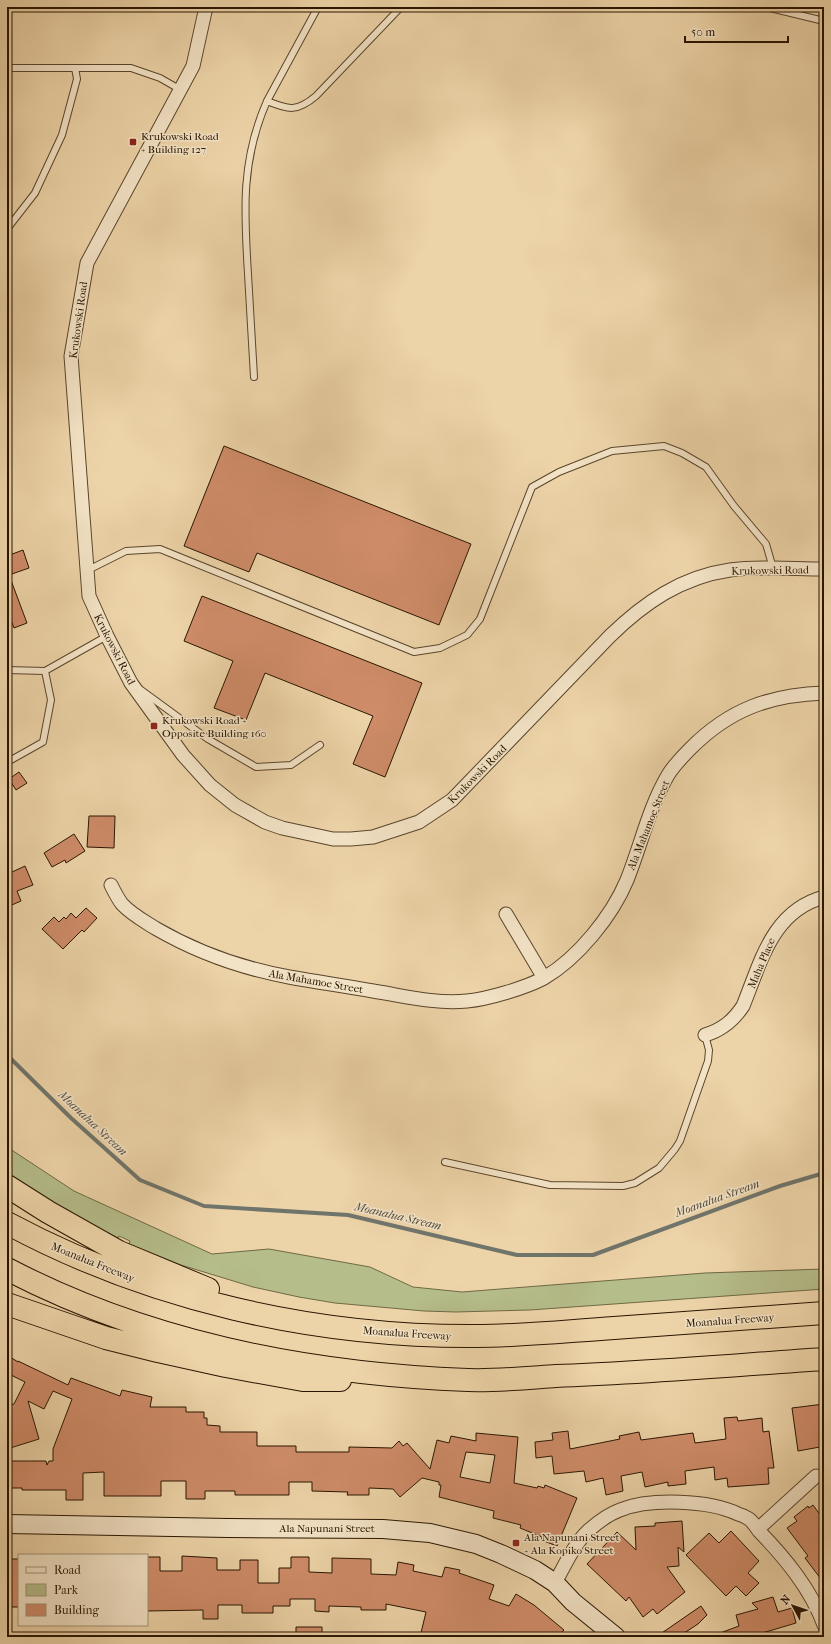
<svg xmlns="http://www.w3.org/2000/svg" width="831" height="1644" viewBox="0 0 831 1644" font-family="'IM FELL French Canon',serif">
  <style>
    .green { fill: #b5bd8a; stroke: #6f6946 }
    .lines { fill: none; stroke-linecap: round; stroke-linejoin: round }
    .stream { stroke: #70756c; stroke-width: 4 }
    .building { fill: #cf8c69; stroke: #291501; fill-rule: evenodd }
    .lane-casing { stroke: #5a452b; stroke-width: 8 }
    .street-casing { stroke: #5a452b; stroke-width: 15 }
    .secondary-casing { stroke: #291501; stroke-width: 20 }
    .highway-casing { stroke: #291501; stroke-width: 24 }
    .lane { stroke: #f3e3c6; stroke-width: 6 }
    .street { stroke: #f3e3c6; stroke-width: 13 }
    .secondary { stroke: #f3e3c6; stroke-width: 18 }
    .highway { stroke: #edd4a8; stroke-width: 22 }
    .poi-dot { fill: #8f2418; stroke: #f3e3c6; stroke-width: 1.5 }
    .labels { text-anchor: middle; stroke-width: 3; stroke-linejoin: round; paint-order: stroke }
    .poi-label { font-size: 11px; fill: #291501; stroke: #f3e3c6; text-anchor: start }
    .street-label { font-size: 11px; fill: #291501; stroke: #f3e3c6 }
    .water-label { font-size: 12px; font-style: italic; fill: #524d40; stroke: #f3e3c6 }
  </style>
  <rect width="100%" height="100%" fill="#edd4a8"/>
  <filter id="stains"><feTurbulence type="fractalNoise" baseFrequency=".005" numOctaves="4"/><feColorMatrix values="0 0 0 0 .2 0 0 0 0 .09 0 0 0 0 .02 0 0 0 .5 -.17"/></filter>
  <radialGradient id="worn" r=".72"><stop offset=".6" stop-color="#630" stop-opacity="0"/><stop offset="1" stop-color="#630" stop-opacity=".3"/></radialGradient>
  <!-- green -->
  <path class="green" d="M7,1147L74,1191L212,1254L269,1249L370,1267L413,1287L462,1292L705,1273L824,1269V1289L530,1310L456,1312L424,1311L335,1303L299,1297L253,1287L181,1265L129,1244L130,1241L119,1236L118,1238C79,1219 43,1197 7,1173Z"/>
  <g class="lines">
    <!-- stream -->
    <path class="stream" d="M7,1055L71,1118L140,1180L204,1206L348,1215L517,1255H593L780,1186L824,1173"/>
  </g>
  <!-- building -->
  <path class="building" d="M224,446L471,544L439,625L257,553L249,572L184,546Z
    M23,550L29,568L9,575L27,623L14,628L7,610V556Z
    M202,596L422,683L385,777L353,764L373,716L265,673L246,720L214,708L233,661L184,641Z
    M19,772L27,783L16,790L9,779Z
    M89,816H115L114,848L87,847Z
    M74,834L85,851L66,863L65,860L52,867L44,853Z
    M25,866L33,885L17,891L21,901L7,907V867L10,873Z
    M86,908L97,918L84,932L82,930L63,949L42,929L54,917L59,922L64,917L66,919L71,913L76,918Z
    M7,1355L18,1362V1361L68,1385L71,1378L120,1396L122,1390L152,1397L150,1407H186V1412H204V1418H207V1425L220,1426V1432H257V1446H296V1452H349V1447L392,1448L399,1441L403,1446L407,1443L430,1469L437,1440L449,1443L451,1436L476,1441V1433L518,1437L514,1483L537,1488L538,1486L544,1488L545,1485L577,1498L557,1546L541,1540L542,1537L520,1528L521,1525L493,1518L494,1511L439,1497L441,1485H439V1482L422,1478L400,1497L393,1489L369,1488V1495H347L348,1492L312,1491V1482H289V1495H235V1491H205V1499H186V1481H161V1496H104V1472L83,1473V1500H66V1490H22V1488H7V1461H46L47,1465L49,1461H53V1449L72,1399L53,1391L44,1409L28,1401L39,1439L7,1449V1406L14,1404L25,1382L7,1373ZM466,1452L495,1455L490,1483L460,1477Z
    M824,1404V1444L820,1445V1447L798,1451L792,1408Z
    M737,1417L738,1421L762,1418L763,1432L769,1431L774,1468H768L769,1484L728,1487L727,1478L715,1480L714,1467L685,1471L686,1484L668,1486V1482L645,1487L642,1472L621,1476L623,1491L606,1495L603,1478L586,1482L584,1471L554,1474L552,1456L536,1458L535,1442L553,1440L552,1433L568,1431L570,1449L620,1439L619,1436L639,1432L641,1440L693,1433L695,1443L726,1439L724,1418Z
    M813,1505L821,1516L819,1518L824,1525V1583L805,1558L808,1556L787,1528L797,1521L794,1517L808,1506L809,1508Z
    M682,1521L684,1552L678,1547L679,1566L667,1567L685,1592L657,1614L653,1609L643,1617L629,1597L626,1601L587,1564L617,1532L636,1550L635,1527L655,1526V1523Z
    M731,1531L759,1561L748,1573L759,1583L746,1596L736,1586L726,1596L686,1555L709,1533L719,1543Z
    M182,1556L217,1558V1570H240V1560H258V1583H279V1568H291V1557H309V1572L332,1573V1558L371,1559V1574L396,1575L398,1562L414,1565L413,1571L442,1577L445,1567L460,1570L459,1573L494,1585L489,1599L509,1606L516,1594L534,1605L564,1630L557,1637H420L426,1612L386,1604V1610H361V1607L329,1606V1612L315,1611V1599H290V1606H273V1613H242V1605H218V1619H203V1610L147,1611V1557H160V1571H182Z
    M7,1559H19V1607H7Z
    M773,1597L778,1612L792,1608L796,1623L749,1637H712V1636L739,1626L736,1615L758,1609L752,1603Z
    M701,1606L707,1615L698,1624L678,1637H656Z
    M296,1627H322V1637H296Z"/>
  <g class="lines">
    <!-- lane casing -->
    <g class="lane-casing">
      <path id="lane" d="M318,7L267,101C289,110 297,112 316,96L401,7
        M766,7L824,21
        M7,68H75
        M7,229L35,193L62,135L77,79L75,68H131L160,78L181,90
        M254,377C252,342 250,308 248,274C244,211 241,160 267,101
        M88,570L126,551L160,549L414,652L440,648L467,635L480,619L532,487L559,472L612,451L664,446L682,453L706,467L734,506L766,544L773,568
        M7,670L45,671L107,636
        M141,690L208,739L256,767L291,765L320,745
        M7,760H11L43,742L51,700L45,671
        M445,1162L550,1185L623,1186L635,1183L659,1168L675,1149L680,1141L708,1061L709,1050L705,1035"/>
    </g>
    <!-- street casing -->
    <g class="street-casing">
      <path id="street" d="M206,7L193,66L87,263L71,356L89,596L107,636L131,683L183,755L210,785L235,805L265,822L282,828L333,839H351L373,837L419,822L452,800L610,636C644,603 681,577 730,570C759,566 794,569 824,569
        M111,885C114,891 118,899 122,904C131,914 144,921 155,928C198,953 240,968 289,977C317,982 345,986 373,991C405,996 434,1004 467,1001C488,999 525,988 544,978C578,958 612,916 627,880C641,845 649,807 668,775C674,765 683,756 691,748C730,709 770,695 824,693
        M506,914L544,978
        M705,1035C722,1030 733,1021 743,1006C761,962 772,911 824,897
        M758,1529L816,1476
        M555,1583C565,1565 574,1544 589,1530C598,1522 609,1514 620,1510C650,1498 709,1500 738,1514C742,1515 746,1517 749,1519C753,1522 756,1527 759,1531C785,1558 811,1589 824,1625"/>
    </g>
    <!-- secondary casing -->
    <g class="secondary-casing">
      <path id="secondary" d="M7,1524L228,1528L383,1529L430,1533L476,1544L501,1554L535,1570L555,1583L573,1602L616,1637"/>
    </g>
    <!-- highway casing -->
    <g class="highway-casing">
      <path id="highway" d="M7,1186L48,1212L119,1252L208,1289
        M7,1223C150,1300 314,1337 476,1336C522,1336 568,1331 614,1328C684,1323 754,1318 824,1313
        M7,1269C149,1343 310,1374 468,1380C497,1381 527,1378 556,1376C645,1373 735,1365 824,1359
        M7,1304L106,1338L158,1351L226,1366L303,1380H340"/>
    </g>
    <!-- lane -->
    <use href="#lane" class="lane"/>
    <!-- street -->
    <use href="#street" class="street"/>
    <!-- secondary -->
    <use href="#secondary" class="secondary"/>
    <!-- highway -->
    <use href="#highway" class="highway"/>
  </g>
  <!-- markers -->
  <g class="poi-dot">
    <rect x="129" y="138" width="8" height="8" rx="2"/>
    <rect x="150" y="722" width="8" height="8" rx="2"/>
    <rect x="512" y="1539" width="8" height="8" rx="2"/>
  </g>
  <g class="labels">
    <!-- poi labels -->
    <g class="poi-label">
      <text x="141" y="140">Krukowski Road<tspan x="141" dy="13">+ Building 127</tspan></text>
      <text x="162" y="724">Krukowski Road +<tspan x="162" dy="13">Opposite Building 160</tspan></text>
      <text x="524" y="1541">Ala Napunani Street<tspan x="524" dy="13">+ Ala Kopiko Street</tspan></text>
    </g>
    <!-- street labels -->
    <g class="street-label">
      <text transform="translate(78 320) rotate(-82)" y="4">Krukowski Road</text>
      <text transform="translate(770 570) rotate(-1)" y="4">Krukowski Road</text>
      <text transform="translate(115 649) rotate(63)" y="4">Krukowski Road</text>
      <text transform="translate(477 774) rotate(-45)" y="4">Krukowski Road</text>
      <text transform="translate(648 825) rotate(-68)" y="4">Ala Mahamoe Street</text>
      <text transform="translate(761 963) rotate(-67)" y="4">Maha Place</text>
      <text transform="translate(316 981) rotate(10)" y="4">Ala Mahamoe Street</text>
      <text transform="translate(93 1262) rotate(22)" y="4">Moanalua Freeway</text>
      <text transform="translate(730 1320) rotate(-4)" y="4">Moanalua Freeway</text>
      <text transform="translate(407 1333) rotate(4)" y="4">Moanalua Freeway</text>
      <text x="327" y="1532">Ala Napunani Street</text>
    </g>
    <!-- water labels -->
    <g class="water-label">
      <text transform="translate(93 1123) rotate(43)" y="4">Moanalua Stream</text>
      <text transform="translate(717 1198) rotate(-20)" y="4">Moanalua Stream</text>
      <text transform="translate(398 1216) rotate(13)" y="4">Moanalua Stream</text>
    </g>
  </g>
  <!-- margin -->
  <rect width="831" height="1644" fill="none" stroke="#edd4a8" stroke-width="24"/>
  <rect x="8" y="8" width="815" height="1628" fill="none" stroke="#291501" stroke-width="2"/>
  <rect x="12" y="12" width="807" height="1620" fill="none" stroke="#291501"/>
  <!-- legend -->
  <rect x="18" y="1554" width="130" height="72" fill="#f3e3c6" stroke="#a29177"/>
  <rect x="26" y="1567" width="20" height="6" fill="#f3e3c6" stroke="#a29177"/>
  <text x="54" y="1574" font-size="12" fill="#291501">Road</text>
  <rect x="26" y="1584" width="20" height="12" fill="#b5bd8a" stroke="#a29177"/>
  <text x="54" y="1594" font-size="12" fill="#291501">Park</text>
  <rect x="26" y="1604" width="20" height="12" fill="#cf8c69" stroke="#a29177"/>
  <text x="54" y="1614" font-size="12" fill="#291501">Building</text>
  <!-- north arrow -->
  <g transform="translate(793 1606) rotate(310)" stroke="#f3e3c6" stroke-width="3" paint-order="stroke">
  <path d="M0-3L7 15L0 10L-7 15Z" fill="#291501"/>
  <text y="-6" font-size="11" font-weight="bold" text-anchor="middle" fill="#291501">N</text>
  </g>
  <!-- scale -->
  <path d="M685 36v6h103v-6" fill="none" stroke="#291501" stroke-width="2"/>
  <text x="691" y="36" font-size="12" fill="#291501" stroke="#f3e3c6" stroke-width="3" paint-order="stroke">50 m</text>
  <rect width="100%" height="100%" filter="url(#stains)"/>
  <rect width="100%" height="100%" fill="url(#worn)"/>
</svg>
